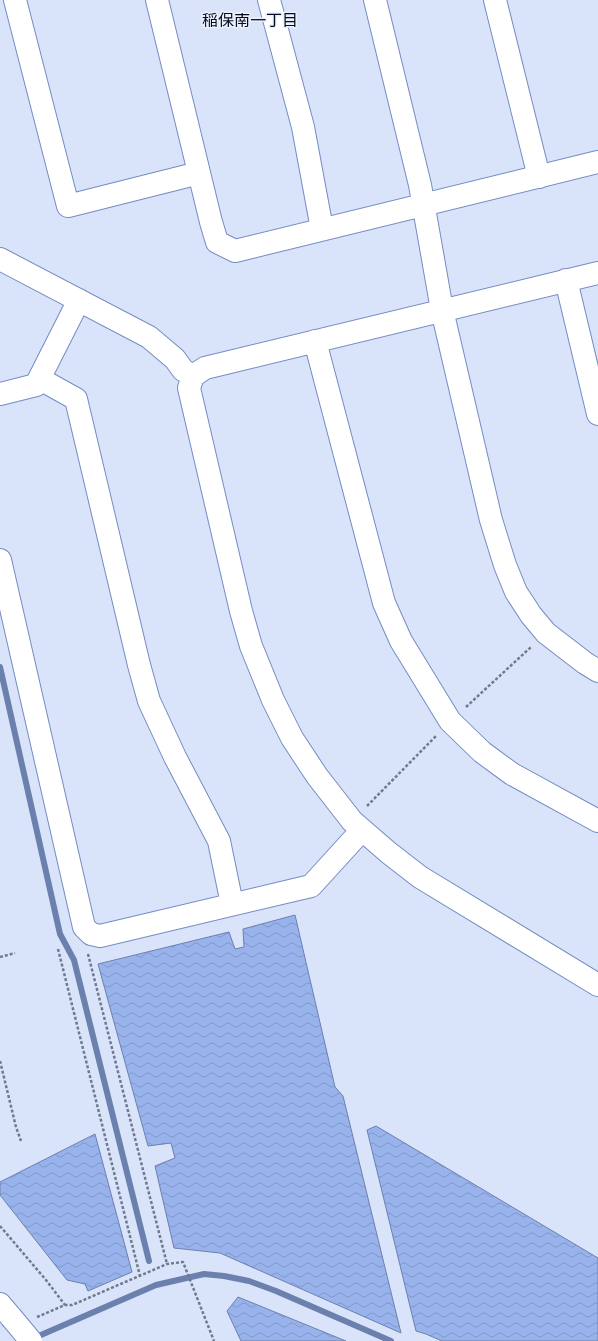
<svg xmlns="http://www.w3.org/2000/svg" width="598" height="1341" viewBox="0 0 598 1341" font-family="'Exo 2','Noto Sans JP',sans-serif">
  <style>
    .water { fill: url(#water-waves); stroke: #6c80ae }
    .lines { fill: none; stroke-linecap: round; stroke-linejoin: round }
    .stream { stroke: #6c80ae; stroke-width: 6 }
    .minor-casing { stroke: #748cc1; stroke-width: 24 }
    .highway-casing { stroke: #748cc1; stroke-width: 24 }
    .path { stroke: #70798e; stroke-width: 2.5; stroke-dasharray: 3 2; stroke-linecap: butt }
    .minor { stroke: #fff; stroke-width: 22 }
    .highway { stroke: #fff; stroke-width: 22 }
    .highway-bridge-casing { stroke: #748cc1; stroke-width: 24; stroke-linecap: butt }
    .highway-bridge { stroke: #fff; stroke-width: 22 }
    .labels { text-anchor: middle; stroke-width: 3; stroke-linejoin: round; paint-order: stroke }
    .neighbourhood-label { font-size: 16px; fill: #050b1e; stroke: #ebf1fc }
  </style>
  <defs>
    <pattern id="water-waves" width="16" height="10" patternUnits="userSpaceOnUse"><rect width="16" height="10" fill="#98b2eb"/><path d="M0 5q4-4 8 0t8 0" fill="none" stroke="#8298c9"/></pattern>
  </defs>
  <rect width="100%" height="100%" fill="#d9e4fb"/>
  <!-- water -->
  <path class="water" d="M295,915L335,1087L343,1096L401,1333L220,1253L174,1248L155,1166L175,1158L171,1143L148,1146L98,964L229,932L235,949L244,947L243,929Z
    M376,1126L598,1258V1341H442L426,1334L416,1331L367,1130Z
    M95,1134L132,1272L88,1291L85,1284L67,1280L0,1195V1182Z
    M238,1297L346,1341H241L227,1311Z"/>
  <g class="lines">
    <!-- stream -->
    <path class="stream" d="M0,667L60,934L74,960L149,1261
      M34,1338L156,1285L204,1274L224,1276L249,1281L276,1291L391,1341"/>
    <!-- minor casing -->
    <g class="minor-casing">
      <path id="minor" d="M15,0L68,206L199,173
        M157,0L211,222L217,242L235,251L598,162
        M269,0L303,127L322,229
        M375,0L420,185L442,310L491,520L505,565L516,592L531,615L546,633L585,663L598,671
        M495,0L539,177
        M0,259L149,337L175,359L183,370L193,376
        M598,273L205,368L193,376L189,388L241,611L251,646L273,700L292,738L317,776L352,821L389,853L420,877L598,985
        M566,280L598,414
        M315,341L384,603L401,641L450,721L482,752L512,774L598,821
        M40,379L76,399L139,665L149,701L175,757L219,841L232,904
        M0,394L36,385L79,300
        M0,560L84,927L91,934L100,936L311,886L362,830"/>
    </g>
    <!-- highway casing -->
    <g class="highway-casing">
      <path id="highway" d="M0,1304L11,1317"/>
    </g>
    <!-- path -->
    <path class="path" d="M466,707L531,647
      M367,806L436,736
      M58,949L140,1276
      M88,954L167,1264
      M0,957L15,953
      M0,1061L16,1127L21,1141
      M0,1226L46,1280L65,1305
      M37,1317L65,1305H72L167,1264L183,1262L214,1341"/>
    <!-- minor -->
    <use href="#minor" class="minor"/>
    <!-- highway -->
    <use href="#highway" class="highway"/>
    <!-- highway-bridge casing -->
    <g class="highway-bridge-casing">
      <path id="highway-bridge" d="M11,1317L31,1341"/>
    </g>
    <!-- highway-bridge -->
    <use href="#highway-bridge" class="highway-bridge"/>
  </g>
  <g class="labels">
    <!-- neighbourhood labels -->
    <g class="neighbourhood-label">
      <text x="250" y="26">稲保南一丁目</text>
    </g>
  </g>
</svg>
